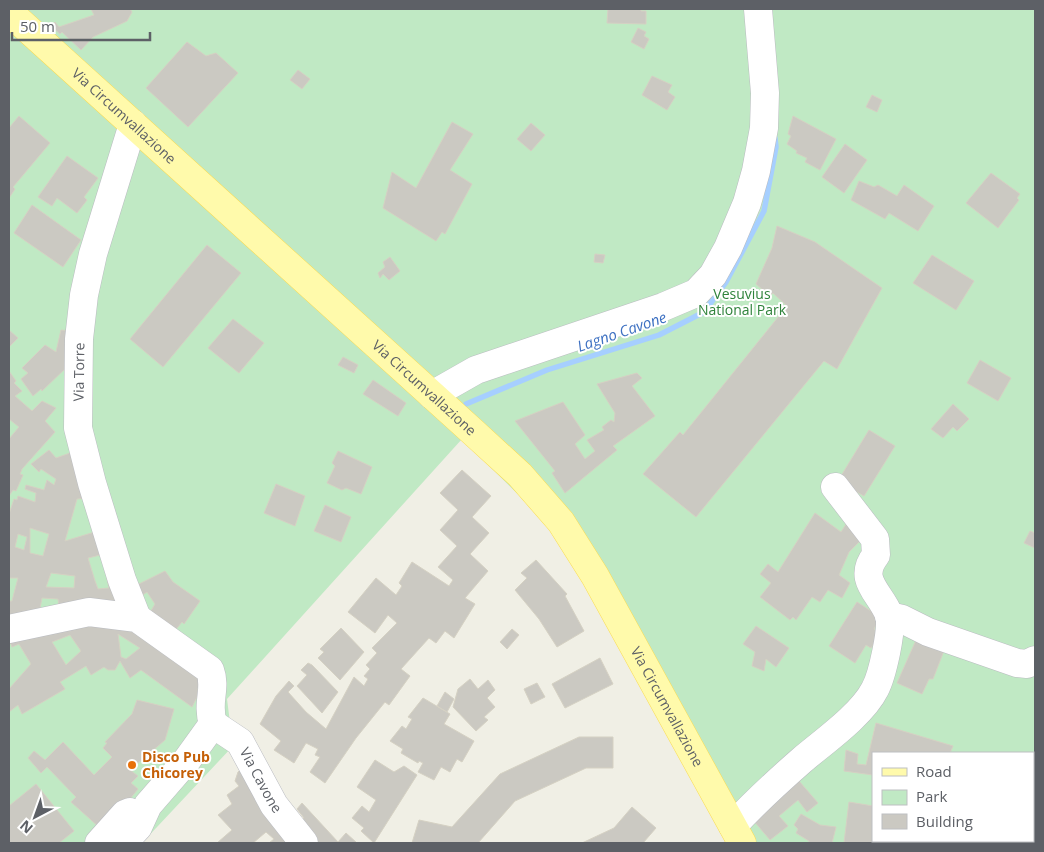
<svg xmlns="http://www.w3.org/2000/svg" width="1044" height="852" viewBox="0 0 1044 852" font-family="'Open Sans',sans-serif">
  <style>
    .green { fill: #c0e9c4; fill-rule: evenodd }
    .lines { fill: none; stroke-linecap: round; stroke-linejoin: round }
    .stream { stroke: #a6cfff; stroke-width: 5.5 }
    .building { fill: #cbc9c2; stroke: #d5d1c3; fill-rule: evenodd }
    .minor-casing { stroke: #babcc1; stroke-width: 29 }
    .major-casing { stroke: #fadc53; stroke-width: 29 }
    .minor { stroke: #fff; stroke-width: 28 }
    .major { stroke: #fffaab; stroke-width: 28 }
    .food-dot { fill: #e8710a; stroke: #fff; stroke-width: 2 }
    .labels { text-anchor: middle; stroke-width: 4; stroke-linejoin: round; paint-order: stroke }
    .street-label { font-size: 14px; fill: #5d6066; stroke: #fff }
    .park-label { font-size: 14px; fill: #2f833b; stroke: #fff }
    .food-label { font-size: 14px; font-weight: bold; fill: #c56008; stroke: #fff; text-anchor: start }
    .water-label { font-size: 15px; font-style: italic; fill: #3e71c2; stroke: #fff }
  </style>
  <rect width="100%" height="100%" fill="#f0efe5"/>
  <!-- green -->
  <path class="green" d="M9,9H1035V843H736L554,530L462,439L227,699L233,746L142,843H9ZM873,753H1033V841H873Z"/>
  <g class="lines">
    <!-- stream -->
    <path class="stream" d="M466,404L547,370L659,335L704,312L726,282L764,211L776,147L775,138"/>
  </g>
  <!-- building -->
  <path class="building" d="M91,9H130L132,12L127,21L93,37L81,50L62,32L60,34L51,26L55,22L59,27L94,15Z
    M599,9H641V11H646V24L607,23L608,9Z
    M638,28L646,32L644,36L649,39L644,49L631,42Z
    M187,42L206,56L216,53L238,73L188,127L146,88Z
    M298,70L310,79L302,89L290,80Z
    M652,76L672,85L668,92L675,97L667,110L642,95Z
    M872,95L882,100L877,112L866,107Z
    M19,116L50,143L13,187L15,189L9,198V128Z
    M793,116L836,139L820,170L805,162L807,158L796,153L797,151L787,144L791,136L788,134Z
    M452,122L473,134L450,170L472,184L445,234L442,232L436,241L383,208L392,172L416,188Z
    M531,123L545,135L531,151L517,139Z
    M845,144L867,160L844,193L822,177Z
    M67,156L98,178L84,197L87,200L77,213L57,198L52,206L38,197Z
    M991,173L1020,194L1017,198L1019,200L998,228L966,203Z
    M859,181L874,187L878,185L897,196L904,185L934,206L918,231L889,213L885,219L851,200Z
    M32,205L81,240L63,267L14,233Z
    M777,226L815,242L882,288L837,369L824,361L696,517L643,474L680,432L683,435L787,306L773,293L770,296L756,284L772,248Z
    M207,245L241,273L163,367L130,339Z
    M595,254L605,255L603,263L594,262Z
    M932,255L974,281L956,310L913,283Z
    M390,257L400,271L389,280L383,274L380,278L378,273L385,267L383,262Z
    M233,319L264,343L239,373L208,348Z
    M9,330L18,338L9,347Z
    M61,330L72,331L68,366L42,391L41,389L33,396L21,379L28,373L22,368L45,345L56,352Z
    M343,357L358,365L354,373L338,365Z
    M980,360L1011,378L998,401L967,383Z
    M9,371L16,381L14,383L22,391L15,396L32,411L42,401L56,408L45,421L55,432L22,469L20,474L23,475L16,491L13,490L9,496V439L19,427L9,419Z
    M637,373L642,378L632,386L655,416L613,446L617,450L565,493L552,473L555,471L515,421L563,402L585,435L575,444L585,459L595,451L587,440L604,430L602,427L611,420L614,422L615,413L597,384Z
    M373,380L406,403L398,416L363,394Z
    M953,404L969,419L957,431L953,427L943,438L931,429Z
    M869,430L895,446L864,496L838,481Z
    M49,450L56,458L73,452L91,498L77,499L65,541L98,531L104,554L88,558L95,581L98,589L109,588L105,569L127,608L60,614L58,599L42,598L38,618L9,621V601H12L18,578H9V514L14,499L17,500L18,496L35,502L36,493L25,489L26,485L44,490L47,480L54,485L56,479L41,469L39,472L31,464ZM30,528L49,534L43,556L30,553ZM18,534L27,537L24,550L15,547ZM51,573L75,576L74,588L46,587Z
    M338,451L372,467L361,494L346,488L342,490L327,483L335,466L332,463Z
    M462,470L491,496L472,517L489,533L470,554L488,571L465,598L475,604L454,638L445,631L436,643L429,638L401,669L410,676L389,705L385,702L356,738L325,783L310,772L320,757L315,755L318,749L306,743L294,763L274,750L281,741L260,724L276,696L289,681L294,686L288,692L306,712L326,729L354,677L364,686L368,679L364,676L370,669L366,665L377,653L372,648L397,623L388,615L375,633L348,612L376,578L396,595L402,586L399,583L412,562L449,586L453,580L438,567L457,546L440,530L458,510L440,493Z
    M276,484L305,496L295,526L264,513Z
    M325,505L351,517L341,542L314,531Z
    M815,513L841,532L852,515L867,534L849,552L839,575L850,583L842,598L828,590L820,602L812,597L796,620L793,617L790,620L760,597L771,583L760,574L768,564L778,572Z
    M1030,531L1035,533V548L1024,543Z
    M536,560L567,594L565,596L584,631L557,647L539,619L515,590L527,578L521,573Z
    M165,571L173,582L200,601L184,624L182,622L173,633L148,616L155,604L147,592L141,596L135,586Z
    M857,602L880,617L874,629L880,634L871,648L866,645L855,663L829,646Z
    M116,621L205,677L197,690L199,693L192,707L141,670L130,678L120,661L115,670H108L104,667L91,675L86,666L60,682L65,689L22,714L18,705L9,712V689L31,664L19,644L12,647L9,639ZM118,634L140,648L126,659L121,657ZM70,635L81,651L66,665L52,642Z
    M756,626L789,648L776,667L766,659L764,671L752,666L755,652L743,644Z
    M341,628L364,652L340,680L318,658L324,652L320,649Z
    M512,629L519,635L507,649L500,642Z
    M917,638L945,648L933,679H929L922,694L897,683Z
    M600,658L613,684L565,708L552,684Z
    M308,663L312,665L338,692L322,713L297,686L307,675L301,670Z
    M470,679L478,689L488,680L495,690L487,698L495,707L484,717L488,720L476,731L453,707L458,689Z
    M537,683L545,697L531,704L524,689Z
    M445,692L454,699L447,712L437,706Z
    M423,698L450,714L444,724L474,741L462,762L457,759L450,772L441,767L434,780L418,772L423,763L419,761L418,763L401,753L403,749L390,741L402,726L406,729L412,719L408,717Z
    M137,700L174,709L165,740L130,770L138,776L131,783L138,789L129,800L126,798L100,828L71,802L76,797L47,767L41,773L28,758L34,751L45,760L63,742L94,775L112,757L103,748L107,743L105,742L132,714Z
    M876,723L953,746L950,753H873V775L844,771L846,750L858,754L857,764L866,765Z
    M579,737H613V768H586L515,801L478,843H412L419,820L452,827L500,774Z
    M375,760L394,772L404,766L417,775L374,843L361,831L364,828L352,818L362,806L369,812L376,800L357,787Z
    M245,766L296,843H269L274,839L266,832L253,843H217L232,830L218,815L232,804L227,795L239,786L235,781L238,772Z
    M799,781L818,803L807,812L798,800L779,816L788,826L770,840L753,820Z
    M36,784L74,831L59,843H9V806Z
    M849,802L873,806V841H880V843H844Z
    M302,803L338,842L346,833L357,843H315L299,822L304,818L297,809Z
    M632,807L656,828L643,843H582L614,828Z
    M801,814L820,825L836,827L832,843H809V841L796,833L798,829L794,825Z
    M933,841H974V843H937Z"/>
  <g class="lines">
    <!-- minor casing -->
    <g class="minor-casing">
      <g id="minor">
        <path d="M133,124L93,254L84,295L79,339L78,428L92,483L122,580L137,618"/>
        <path d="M432,395L476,370L663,307L696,293L713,275L728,248L747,203L756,171L764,128L765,93L758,9"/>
        <path d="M889,616L902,619L928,632L1017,663L1027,664L1035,660"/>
        <path d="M9,629L89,612L137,618L210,670C217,689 206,702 213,724"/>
        <path id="s1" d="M213,724L240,742L274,805L304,843"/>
        <path d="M733,826C754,803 778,781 802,760C823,742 862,715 875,689C882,676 893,629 889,615C881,593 856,580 876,555L875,539L835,487"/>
        <path d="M99,843L125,814L130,812"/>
        <path d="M123,843L138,827L148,805L187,760L213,724"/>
      </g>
    </g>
    <!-- major casing -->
    <g class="major-casing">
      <g id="major">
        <path id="s2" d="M9,12L473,432L520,475L561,522L595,576L742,843"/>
      </g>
    </g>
    <!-- minor -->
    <use href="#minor" class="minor"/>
    <!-- major -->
    <use href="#major" class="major"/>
  </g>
  <!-- markers -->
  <circle class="food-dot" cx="132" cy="765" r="5"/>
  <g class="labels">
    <!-- street labels -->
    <g class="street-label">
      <text dy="5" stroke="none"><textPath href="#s2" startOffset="155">Via Circumvallazione</textPath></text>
      <text transform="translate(79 372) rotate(-89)" y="5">Via Torre</text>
      <text dy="5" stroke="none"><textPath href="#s2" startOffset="560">Via Circumvallazione</textPath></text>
      <text dy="5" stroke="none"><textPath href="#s2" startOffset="965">Via Circumvallazione</textPath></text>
      <text dy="5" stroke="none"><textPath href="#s1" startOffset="76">Via Cavone</textPath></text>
    </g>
    <!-- park labels -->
    <g class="park-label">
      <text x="742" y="299">Vesuvius<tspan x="742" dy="16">National Park</tspan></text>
    </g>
    <!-- food labels -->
    <g class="food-label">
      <text x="142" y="762">Disco Pub<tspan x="142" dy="16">Chicorey</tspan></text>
    </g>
    <!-- water labels -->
    <g class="water-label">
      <text transform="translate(622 332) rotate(-19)" y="5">Lagno Cavone</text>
    </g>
  </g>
  <!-- border -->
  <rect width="1044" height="852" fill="none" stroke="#5d6066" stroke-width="20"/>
  <!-- legend -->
  <rect x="872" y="752" width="162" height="90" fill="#ffffff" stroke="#bebfc2"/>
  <rect x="882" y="768" width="25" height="8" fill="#fffaab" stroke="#bebfc2"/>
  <text x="916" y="777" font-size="15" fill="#5d6066">Road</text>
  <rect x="882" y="790" width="25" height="15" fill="#c0e9c4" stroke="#bebfc2"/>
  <text x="916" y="802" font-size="15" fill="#5d6066">Park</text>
  <rect x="882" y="814" width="25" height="15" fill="#cbc9c2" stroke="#bebfc2"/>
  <text x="916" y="827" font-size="15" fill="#5d6066">Building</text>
  <!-- north arrow -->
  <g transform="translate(35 817) rotate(221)" stroke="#ffffff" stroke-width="4" paint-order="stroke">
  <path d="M0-4L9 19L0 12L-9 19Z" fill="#5d6066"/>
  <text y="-8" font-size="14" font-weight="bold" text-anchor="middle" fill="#5d6066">N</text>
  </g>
  <!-- scale -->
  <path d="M12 32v8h138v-8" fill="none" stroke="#5d6066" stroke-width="2.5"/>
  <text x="20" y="32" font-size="15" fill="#5d6066" stroke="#ffffff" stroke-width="4" paint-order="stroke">50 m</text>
</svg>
